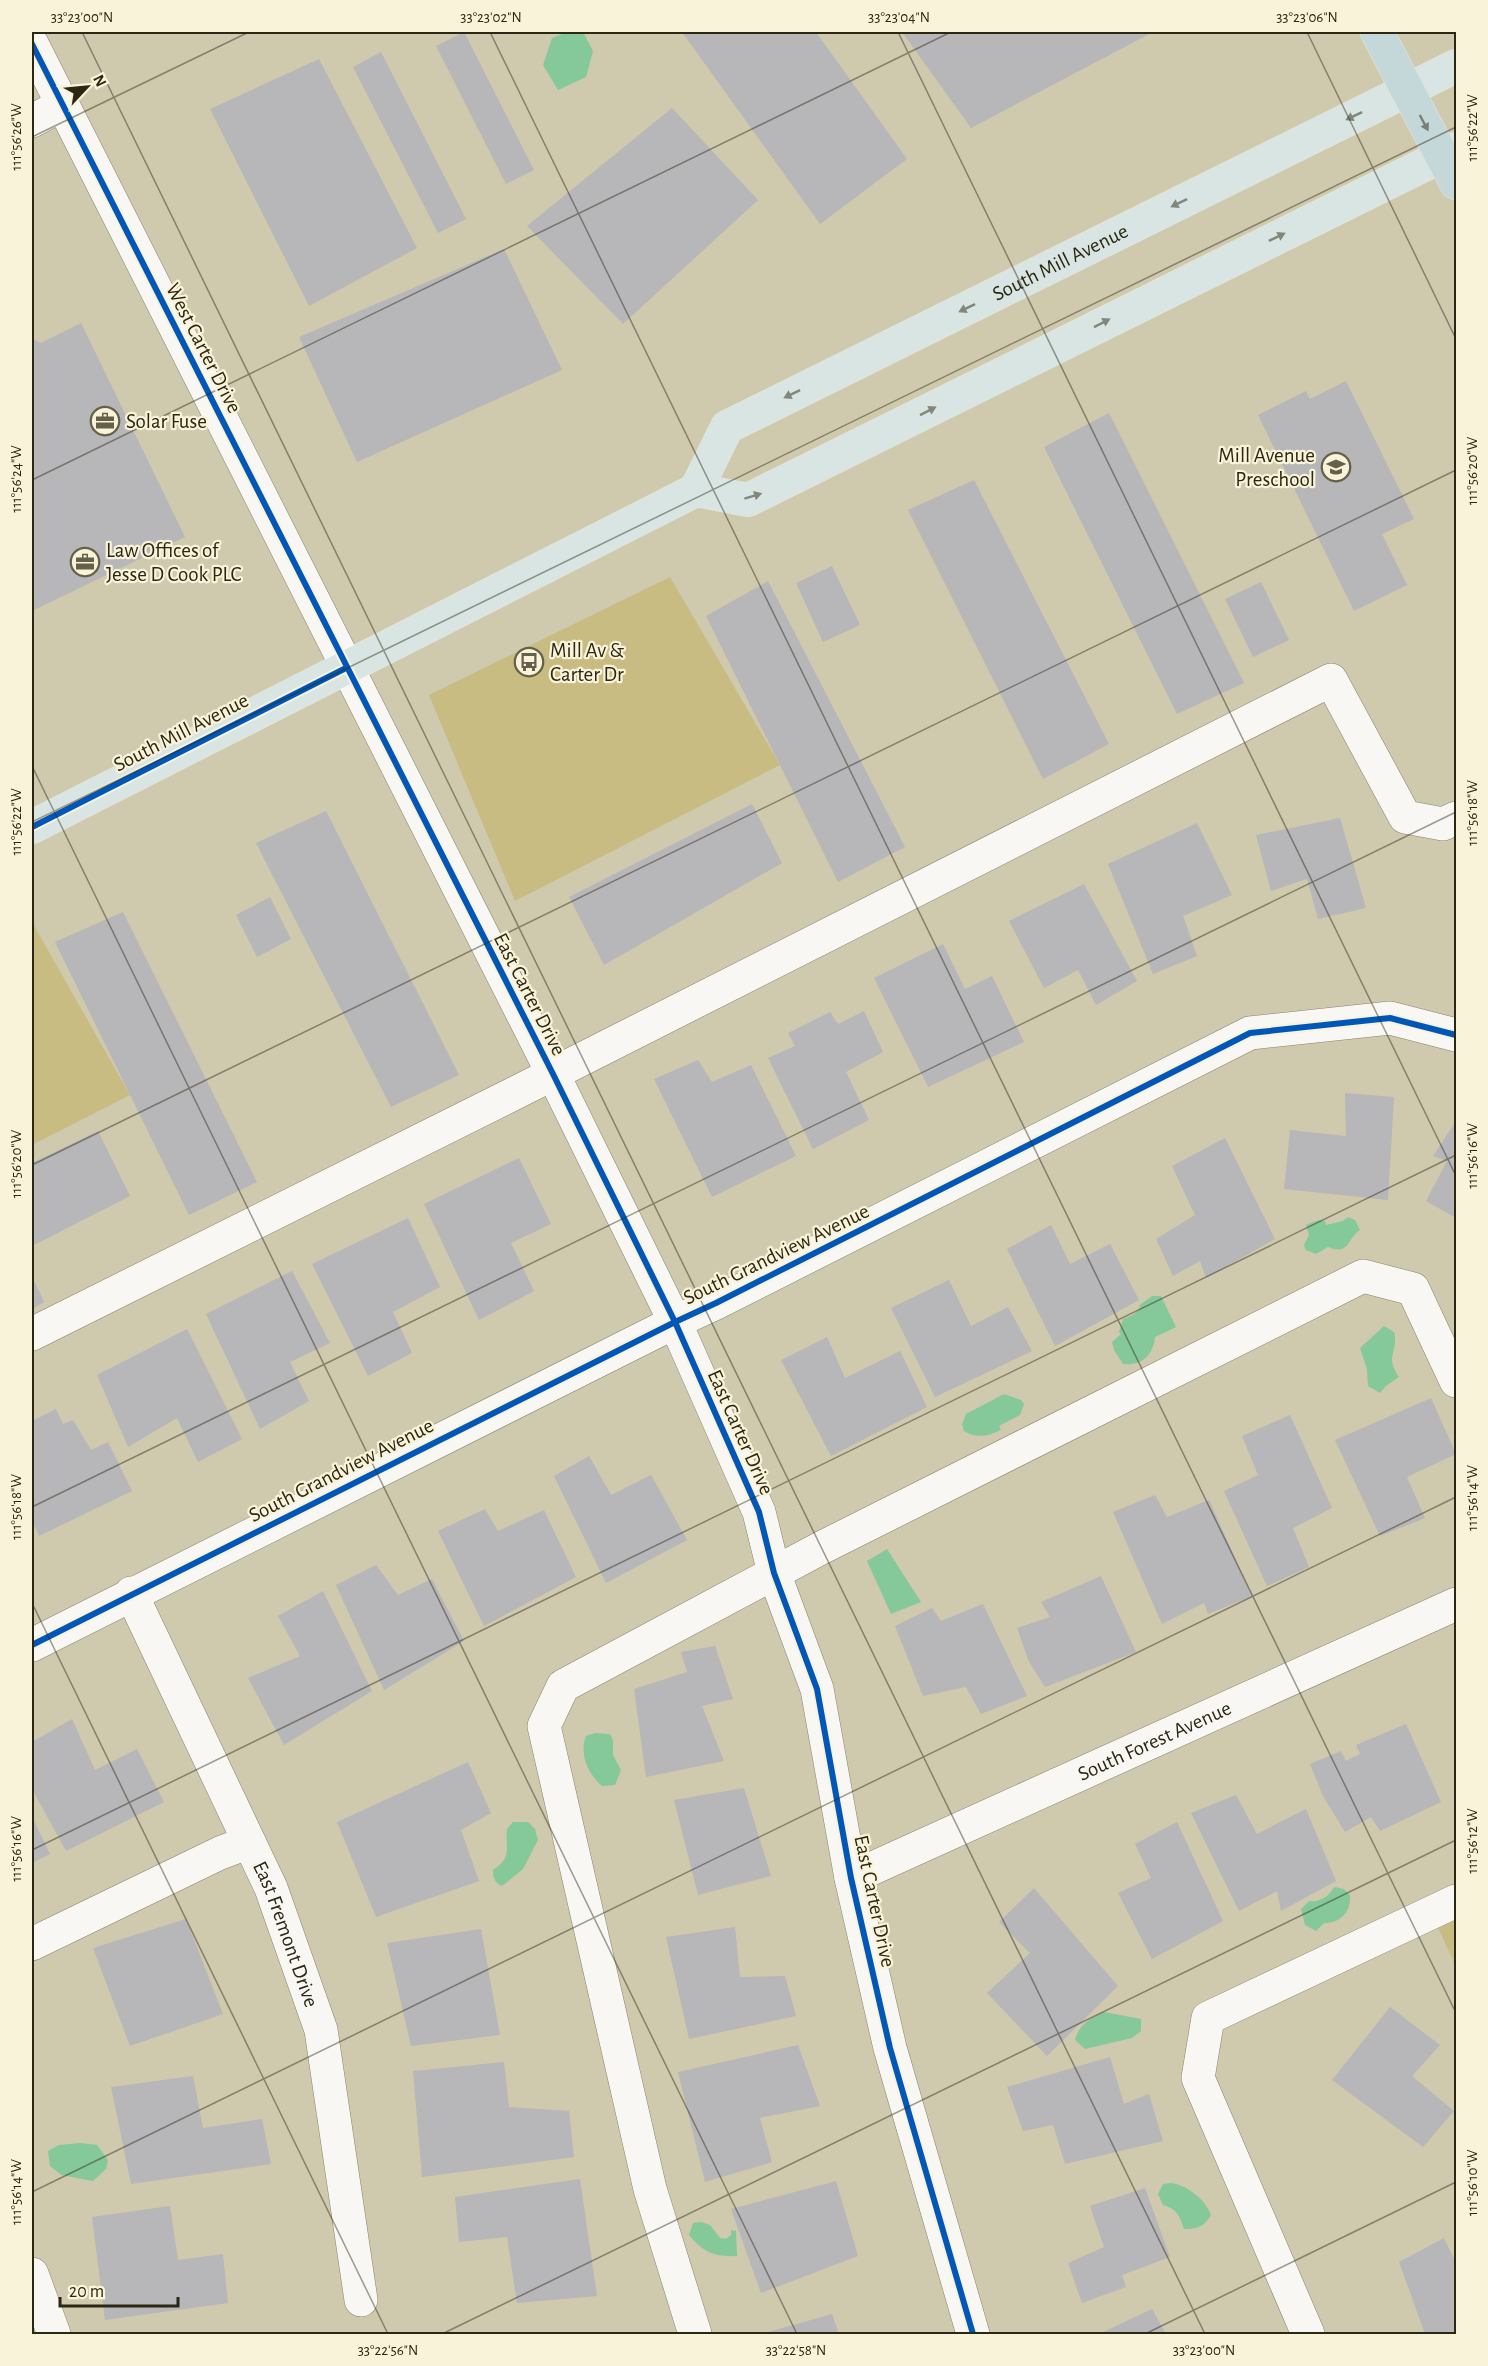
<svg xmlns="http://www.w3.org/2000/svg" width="1488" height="2366" viewBox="0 0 1488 2366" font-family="'Alegreya Sans',sans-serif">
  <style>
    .green { fill: #c8bc83 }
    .water { fill: #85c89a }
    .building { fill: #b7b6b9 }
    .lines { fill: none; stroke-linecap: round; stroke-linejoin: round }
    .minor-casing { stroke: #88836d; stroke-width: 34 }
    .major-casing { stroke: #e9e7da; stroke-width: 34 }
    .highway-casing { stroke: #e9e7da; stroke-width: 34 }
    .minor { stroke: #f8f7f3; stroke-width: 33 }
    .major { stroke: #d9e5e3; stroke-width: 33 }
    .highway { stroke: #c4d8d9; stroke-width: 33 }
    .cycleway-casing { stroke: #f8f3d9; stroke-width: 10 }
    .cycleway { stroke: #0057b8; stroke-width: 6 }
    .oneway { fill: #82867b }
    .oneway2 { fill: #788076 }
    .ticks { fill: none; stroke: #2b2713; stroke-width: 1.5; stroke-opacity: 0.45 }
    .labels { text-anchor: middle; stroke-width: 4.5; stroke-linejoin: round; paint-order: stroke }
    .street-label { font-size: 21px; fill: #2b2713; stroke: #f8f3d9 }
    .poi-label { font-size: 21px; fill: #2b2713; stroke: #f8f3d9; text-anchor: start }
    .neatline { fill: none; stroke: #2b2713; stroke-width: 2 }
    .ticks-label { font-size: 15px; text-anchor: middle; fill: #2b2713 }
  </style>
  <rect width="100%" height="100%" fill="#cfc9ad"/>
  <!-- green -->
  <path class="green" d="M670,577L780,765L515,901L429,695Z
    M32,922L130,1095L32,1145Z
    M1456,1914V1967L1436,1923Z"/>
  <!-- water -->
  <path class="water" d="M567,32H583L593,51L586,77L558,90L543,65L552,38Z
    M1348,1217L1355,1220L1360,1230C1347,1238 1350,1256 1328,1247L1316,1254L1306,1250L1304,1245L1309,1235L1306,1225L1319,1220L1325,1221L1326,1225L1343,1221Z
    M1152,1296H1161L1176,1327L1155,1337C1153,1356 1141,1366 1123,1364L1114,1350L1112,1342L1121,1334L1119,1332L1123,1319C1130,1316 1139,1314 1140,1305Z
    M1384,1326L1394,1332C1399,1352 1384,1356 1399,1377L1386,1386L1380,1393L1368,1386L1367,1369L1360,1348Z
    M1004,1394L1021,1400L1024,1404L1020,1415L999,1426L1001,1430C988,1436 977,1439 964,1431L962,1424L966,1414Z
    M887,1549L921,1602L891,1614L867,1561Z
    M595,1733L610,1734L613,1740V1755L621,1770L615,1785L602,1786C588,1774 579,1754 586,1736Z
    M513,1822H528L535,1829L538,1840L523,1869L502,1886C495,1883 493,1878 493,1870C513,1856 505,1850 507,1829Z
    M1334,1887L1344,1889L1350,1895C1351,1912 1341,1923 1324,1923L1316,1931L1305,1925L1301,1909L1309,1901C1320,1902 1329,1897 1334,1887Z
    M1104,2012L1141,2019V2031L1132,2038L1085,2049L1075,2040C1079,2024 1090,2019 1104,2012Z
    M80,2143L97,2145L108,2160L106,2169L93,2181L61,2175L50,2166L48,2151L59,2145Z
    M1171,2183C1187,2185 1206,2200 1211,2215C1204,2227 1197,2229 1184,2229C1180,2216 1177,2209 1163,2205L1158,2194L1163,2184Z
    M701,2222L710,2225L720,2238L726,2239L731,2235V2230L736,2231L737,2256C715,2257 704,2253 689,2235L693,2223Z"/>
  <!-- building -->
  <path class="building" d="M464,32L534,170L506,184L436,46Z
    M682,32H816L907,159L820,224Z
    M902,32H1153L971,128Z
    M381,52L466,219L438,233L353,67Z
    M319,59L417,248L309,306L210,109Z
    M672,108L758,200L623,324L527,226Z
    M504,249L562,370L357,462L299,337Z
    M81,323L185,537L32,611V339L41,343Z
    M1346,381L1414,519L1382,534L1407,585L1354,611L1258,415L1306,391L1310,399Z
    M1109,413L1244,683L1177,714L1044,447Z
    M974,480L1109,744L1043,779L908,510Z
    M832,566L860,625L823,642L796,583Z
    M768,581L905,847L838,882L706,616Z
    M1261,582L1289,640L1253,657L1225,599Z
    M752,804L782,863L604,965L569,897Z
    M326,811L459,1075L391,1107L256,843Z
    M1340,818L1366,908L1318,919L1307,879L1271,891L1256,835Z
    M1197,823L1232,895L1183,916L1197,956L1153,974L1108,864Z
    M1084,884L1137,981L1096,1005L1078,970L1044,988L1009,921Z
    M270,897L291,939L257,957L236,915Z
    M123,912L257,1182L189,1215L55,942Z
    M943,944L965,989L992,976L1024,1042L928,1087L874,978Z
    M864,1011L883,1052L846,1072L869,1120L813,1149L768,1058L795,1046L788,1033L830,1012L838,1024Z
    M698,1060L712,1082L751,1065L796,1156L712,1197L654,1079Z
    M1345,1093L1394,1097L1388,1200L1284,1189L1290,1130L1346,1136Z
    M1456,1121V1218L1426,1201L1447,1161L1433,1156Z
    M98,1131L130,1196L32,1246V1163Z
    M1225,1138L1275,1239L1206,1278L1200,1261L1173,1276L1156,1239L1195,1215L1172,1166Z
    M519,1158L551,1224L511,1243L534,1291L479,1320L424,1204Z
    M408,1218L440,1287L393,1312L412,1353L368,1376L312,1264Z
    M1051,1225L1070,1264L1110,1244L1139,1300L1055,1346L1007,1249Z
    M292,1271L330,1343L290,1362L309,1401L260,1429L206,1314Z
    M32,1277L44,1302L32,1309Z
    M949,1280L971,1326L1008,1307L1032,1351L935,1397L891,1308Z
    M187,1329L242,1439L198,1462L177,1418L128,1447L97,1375Z
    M827,1337L845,1378L900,1351L927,1407L831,1456L781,1360Z
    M1431,1398L1456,1454L1407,1477L1425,1518L1380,1536L1335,1440Z
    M56,1409L63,1424L73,1420L91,1450L108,1442L132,1491L39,1536L32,1521V1421Z
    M1290,1415L1332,1508L1293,1528L1309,1567L1267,1586L1224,1491L1258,1475L1242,1436Z
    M589,1456L611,1495L651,1475L687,1540L606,1583L554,1476Z
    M1155,1495L1167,1517L1209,1500L1252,1596L1208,1614L1204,1603L1162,1624L1113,1512Z
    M485,1509L498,1531L544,1510L576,1577L484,1626L438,1531Z
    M376,1565L398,1595L432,1579L464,1641L384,1690L336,1585Z
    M1101,1576L1136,1652L1045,1687L1029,1662L1017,1628L1050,1617L1041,1602Z
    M323,1591L372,1691L284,1745L248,1678L300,1656L278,1616Z
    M983,1604L1027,1696L981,1714L966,1687L923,1696L895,1626L932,1608L941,1621Z
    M715,1646L733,1699L702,1706L724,1761L646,1777L634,1689L687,1672L681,1652Z
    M72,1719L95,1770L137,1749L164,1802L66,1851L32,1789V1742Z
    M1406,1724L1441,1802L1380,1831L1371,1817L1345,1832L1323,1796L1310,1764L1341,1751L1346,1761L1360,1754L1356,1745Z
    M468,1762L491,1813L461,1830L479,1881L376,1917L337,1822Z
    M744,1788L771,1876L698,1895L674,1800Z
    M1236,1795L1257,1834L1306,1809L1336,1881L1281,1911L1277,1891L1239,1911L1191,1813Z
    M32,1817L50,1854L32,1863Z
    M1177,1822L1223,1921L1152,1959L1118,1893L1151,1878L1135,1844Z
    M1034,1888L1118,1986L1047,2056L987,1993L1030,1953L999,1922Z
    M186,1919L223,2014L130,2046L93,1948Z
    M735,1927L740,1977L785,1976L796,2016L689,2039L666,1937Z
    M481,1929L500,2035L411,2046L387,1943Z
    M1390,2007L1440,2045L1412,2076L1454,2111L1423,2147L1332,2080Z
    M798,2045L820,2106L760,2118L772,2162L705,2182L678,2072Z
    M1110,2057L1124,2104L1149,2094L1163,2141L1065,2164L1053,2125L1023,2131L1007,2087Z
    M504,2062L509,2107L569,2111L574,2157L422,2177L413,2071Z
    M193,2076L203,2128L262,2119L271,2164L131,2184L111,2087Z
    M580,2179L597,2296L517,2303L507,2237L459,2242L455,2197Z
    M836,2181L858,2256L761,2293L731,2209Z
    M1145,2188L1170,2257L1122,2275L1126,2287L1082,2303L1068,2263L1104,2247L1090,2206Z
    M170,2206L178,2260L223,2254L228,2303L105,2320L92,2217Z
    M1444,2238L1456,2263V2334H1425L1399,2262Z
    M1152,2309L1166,2334H1099Z
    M832,2314L839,2334H761Z"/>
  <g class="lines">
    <!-- minor casing -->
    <g class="minor-casing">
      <g id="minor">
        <path d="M32,44L553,1074L675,1322L759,1512L774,1573L817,1689L851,1878L890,2048L973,2334"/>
        <path d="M32,121L62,105"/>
        <path d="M32,1334L517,1092L1331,680L1405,817L1443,824L1456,818"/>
        <path id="s1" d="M131,1593L271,1888L321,2030L361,2300"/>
        <path d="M32,1645L675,1322L716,1303L1250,1033L1390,1018L1456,1035"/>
        <path id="s2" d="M851,1878L1456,1604"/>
        <path d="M32,1944L220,1853L249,1842"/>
        <path d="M32,2274L54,2334"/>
        <path d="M695,2334L650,2189L544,1726L563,1686L821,1548L1363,1276L1413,1289L1456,1381"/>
        <path d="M1308,2334L1198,2078L1208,2018L1456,1901"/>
      </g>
    </g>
    <!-- major casing -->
    <g class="major-casing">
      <g id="major">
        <path id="s3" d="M696,490L727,427L1456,66"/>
        <path d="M32,827L696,490L748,500L1456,149"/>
      </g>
    </g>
    <!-- highway casing -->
    <g class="highway-casing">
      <path id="highway" d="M1377,32L1456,183"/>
    </g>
    <!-- minor -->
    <use href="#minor" class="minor"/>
    <!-- major -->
    <use href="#major" class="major"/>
    <!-- highway -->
    <use href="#highway" class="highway"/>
    <!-- cycleway casing -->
    <g class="cycleway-casing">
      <path id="cycleway" d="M32,44L553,1074L675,1322L759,1512L774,1573L817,1689L851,1878L890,2048L973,2334
        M32,827L346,668
        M32,1645L675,1322L716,1303L1250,1033L1390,1018L1456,1035"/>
    </g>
    <!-- cycleway -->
    <use href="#cycleway" class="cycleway"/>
  </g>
  <!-- one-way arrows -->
  <defs><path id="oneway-solid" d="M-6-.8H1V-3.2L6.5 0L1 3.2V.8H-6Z" transform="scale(1.5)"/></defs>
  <g class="oneway">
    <use href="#oneway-solid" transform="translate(1354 116) rotate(154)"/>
    <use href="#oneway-solid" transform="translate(1179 203) rotate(154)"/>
    <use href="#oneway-solid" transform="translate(1277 237) rotate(-26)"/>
    <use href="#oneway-solid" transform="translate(967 308) rotate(154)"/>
    <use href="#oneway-solid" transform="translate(1102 323) rotate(-27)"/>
    <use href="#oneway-solid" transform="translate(792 394) rotate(154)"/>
    <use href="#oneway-solid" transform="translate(928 411) rotate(-27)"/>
    <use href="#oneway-solid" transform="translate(753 496) rotate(-17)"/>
  </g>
  <use class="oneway2" href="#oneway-solid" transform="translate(1424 123) rotate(62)"/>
  <!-- ticks -->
  <path class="ticks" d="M82,32L1205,2334M490,32L1456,2013M898,32L1456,1176M1307,32L1456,339M32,137L249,32M32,480L951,32M32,766L797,2334M32,822L1456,127M32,1165L1456,470M32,1507L1456,812M32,1603L388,2334M32,1850L1456,1155M32,2192L1456,1497M442,2334L1456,1840M1145,2334L1456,2182"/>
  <!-- icons -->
  <defs>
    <g id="office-ring" transform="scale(1.5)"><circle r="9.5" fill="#f8f3d9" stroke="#646049" stroke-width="1.5"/><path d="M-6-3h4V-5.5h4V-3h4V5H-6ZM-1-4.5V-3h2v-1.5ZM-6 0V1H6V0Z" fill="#646049"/></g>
    <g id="school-ring" transform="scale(1.5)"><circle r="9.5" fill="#f8f3d9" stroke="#646049" stroke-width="1.5"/><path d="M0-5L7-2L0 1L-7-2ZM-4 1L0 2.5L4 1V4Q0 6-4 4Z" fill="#646049"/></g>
    <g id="bus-ring" transform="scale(1.5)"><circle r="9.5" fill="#f8f3d9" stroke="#646049" stroke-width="1.5"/><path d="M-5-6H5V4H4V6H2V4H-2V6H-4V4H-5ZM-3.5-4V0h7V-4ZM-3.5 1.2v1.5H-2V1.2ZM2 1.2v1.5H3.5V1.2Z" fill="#646049"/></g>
  </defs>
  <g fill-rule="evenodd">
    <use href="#office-ring" x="105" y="421"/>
    <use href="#school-ring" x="1336" y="467"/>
    <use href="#office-ring" x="85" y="562"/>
    <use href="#bus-ring" x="529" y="662"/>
  </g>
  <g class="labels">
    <!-- street labels -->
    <g class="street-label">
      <text dy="7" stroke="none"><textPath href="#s3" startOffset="442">South Mill Avenue</textPath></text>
      <text transform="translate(204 348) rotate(63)" y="7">West Carter Drive</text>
      <text transform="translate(181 732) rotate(-27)" y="7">South Mill Avenue</text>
      <text transform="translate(530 994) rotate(63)" y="7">East Carter Drive</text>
      <text transform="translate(776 1254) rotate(-26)" y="7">South Grandview Avenue</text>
      <text transform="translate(741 1432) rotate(66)" y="7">East Carter Drive</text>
      <text transform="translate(341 1470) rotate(-27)" y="7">South Grandview Avenue</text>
      <text dy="7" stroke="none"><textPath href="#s2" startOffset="333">South Forest Avenue</textPath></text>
      <text transform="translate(875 1901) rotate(78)" y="7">East Carter Drive</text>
      <text dy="7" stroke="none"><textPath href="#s1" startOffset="375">East Fremont Drive</textPath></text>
    </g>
    <!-- poi labels -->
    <g class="poi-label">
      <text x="126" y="428">Solar Fuse</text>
      <text x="1315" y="462" text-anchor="end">Mill Avenue<tspan x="1315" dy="24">Preschool</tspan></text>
      <text x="106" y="557">Law Offices of<tspan x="106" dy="24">Jesse D Cook PLC</tspan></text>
      <text x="550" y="657">Mill Av &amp;<tspan x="550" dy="24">Carter Dr</tspan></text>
    </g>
  </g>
  <!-- border -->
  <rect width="1488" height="2366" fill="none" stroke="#f8f3d9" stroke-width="66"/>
  <!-- north arrow -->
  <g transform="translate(87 87) rotate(64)" stroke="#f8f3d9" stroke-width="4.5" paint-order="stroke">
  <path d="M0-4.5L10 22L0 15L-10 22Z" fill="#2b2713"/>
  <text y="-9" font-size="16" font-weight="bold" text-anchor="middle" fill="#2b2713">N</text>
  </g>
  <!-- scale -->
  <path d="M60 2297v9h118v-9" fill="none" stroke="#2b2713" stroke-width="3"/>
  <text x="69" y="2297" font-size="18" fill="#2b2713" stroke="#f8f3d9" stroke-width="4.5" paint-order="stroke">20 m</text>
  <rect x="33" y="33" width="1422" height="2300" class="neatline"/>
  <g class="ticks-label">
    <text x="82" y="22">33°23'00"N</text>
    <text x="491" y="22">33°23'02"N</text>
    <text x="899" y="22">33°23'04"N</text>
    <text x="1307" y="22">33°23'06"N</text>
    <text transform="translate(1472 128) rotate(-90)" y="5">111°56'22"W</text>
    <text transform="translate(16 137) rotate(-90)" y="5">111°56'26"W</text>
    <text transform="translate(1472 471) rotate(-90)" y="5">111°56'20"W</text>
    <text transform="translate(16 479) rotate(-90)" y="5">111°56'24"W</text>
    <text transform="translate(1472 813) rotate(-90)" y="5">111°56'18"W</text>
    <text transform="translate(16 822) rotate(-90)" y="5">111°56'22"W</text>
    <text transform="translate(1472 1156) rotate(-90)" y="5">111°56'16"W</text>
    <text transform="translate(16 1164) rotate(-90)" y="5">111°56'20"W</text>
    <text transform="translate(1472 1498) rotate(-90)" y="5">111°56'14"W</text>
    <text transform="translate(16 1507) rotate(-90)" y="5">111°56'18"W</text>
    <text transform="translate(1472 1841) rotate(-90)" y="5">111°56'12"W</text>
    <text transform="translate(16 1849) rotate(-90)" y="5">111°56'16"W</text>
    <text transform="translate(1472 2183) rotate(-90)" y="5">111°56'10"W</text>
    <text transform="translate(16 2192) rotate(-90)" y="5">111°56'14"W</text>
    <text x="388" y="2355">33°22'56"N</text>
    <text x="796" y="2355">33°22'58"N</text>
    <text x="1204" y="2355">33°23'00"N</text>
  </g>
</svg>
